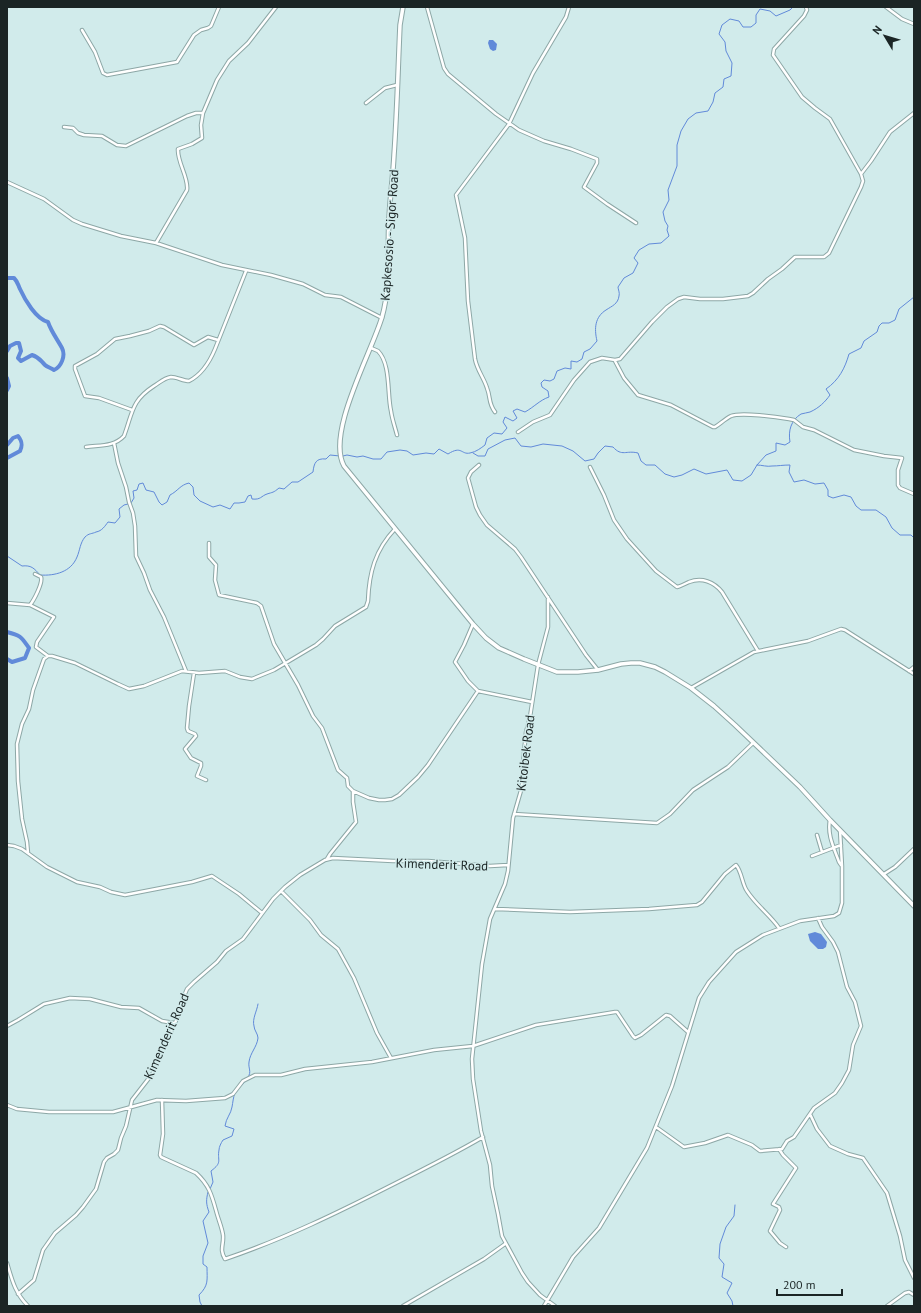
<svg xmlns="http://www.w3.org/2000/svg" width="921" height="1313" viewBox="0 0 921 1313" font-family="'PT Sans',sans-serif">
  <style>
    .water { fill: #618ad9 }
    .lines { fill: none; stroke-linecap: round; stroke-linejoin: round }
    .stream { stroke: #618ad9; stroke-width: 1 }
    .river { stroke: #618ad9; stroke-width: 4 }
    .minor-casing { stroke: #8da7a6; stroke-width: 4.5 }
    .major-casing { stroke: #8da7a6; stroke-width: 5.5 }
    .minor { stroke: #fff; stroke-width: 2.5 }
    .major { stroke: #fff; stroke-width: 3.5 }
    .labels { text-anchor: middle; stroke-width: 3; stroke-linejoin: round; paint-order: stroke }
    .street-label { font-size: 13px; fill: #1b2525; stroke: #d1ebeb }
  </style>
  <rect width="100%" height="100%" fill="#d1ebeb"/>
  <!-- water -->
  <path class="water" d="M489,40H493L497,44L496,50L493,51L490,49L488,43Z
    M815,932L821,934L827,942L826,947L823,949H818L810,941L808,934Z"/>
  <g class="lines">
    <!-- stream -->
    <path class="stream" d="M473,453L478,456H485L488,449L505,440L515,438L521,446L531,447L543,444L562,446L573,451L585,461L594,459L598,453L605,446L613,447C622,457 626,450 638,453L641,461L646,465H655L665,474L674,477L682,475L694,469L706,474L727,470L733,480L742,481L751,475L757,465L766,455L776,451V443L785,445L790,442C788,431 791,420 801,414C804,413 807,413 810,412C819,408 825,402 830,395L826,389C839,380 845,368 849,354L861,348L864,341L877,332L879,326L882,323H889L895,320L899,309L914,297
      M343,456L347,455L357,457L363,456L373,459H381L387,452L400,450L407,451L413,455L426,453L434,454L439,449L448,454C462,445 461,455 470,453C476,452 481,448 485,445L487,438L494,433L502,434L507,428L503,422L505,417L513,421L517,418L513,411L517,409L525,412C534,407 540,400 549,397L548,391L542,387L541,383L544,380L550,381L554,379L557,371L565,368L571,369V361L577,362L582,359L584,352L590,349L597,341C594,328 595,317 606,310C612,306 618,304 619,296C620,293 618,289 618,287L624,278L633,273L638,263L634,258L639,250L649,244L661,243L669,236L667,230L668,226L665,221L663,212L669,200L668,190L677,166V145L681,131L688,119L696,113L708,111L713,102L715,93L723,87L724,79L731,76L732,63L726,51L725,42L719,34L722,25L730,19L739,21L743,27H751L756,23V15L760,9L770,11L776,16L790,10L793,7
      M757,465C762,465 767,467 772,466C778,466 783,465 790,465L789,472L794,482L804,480L815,484L824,483L828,490V496L833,498L844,495L851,497L856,506L861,510H876L886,517L892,528L900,535H911L914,538
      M131,503L134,498L133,491L137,490L139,484L143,483L146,490L154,492L159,502L162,505L167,502L170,495C178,491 180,485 189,483L193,487L194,495L200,501L213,507L220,505L230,509L234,503H239L245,502L248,496L251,495L252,499C261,500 261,496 267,494C273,492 273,493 279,488L284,489L292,482H298L313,472C314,463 316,458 326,459L330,455L340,456
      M7,556L22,566C31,565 34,568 40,575C55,576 71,572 77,557C80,550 80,543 85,537C89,533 92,534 96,532C102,531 105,526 108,522L115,523L120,517L119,509L124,505L128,504
      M248,1077C252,1072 248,1068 249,1062C250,1053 257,1047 258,1038C258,1034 254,1030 254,1026C252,1019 257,1011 258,1004
      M242,1085L246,1080
      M210,1189L213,1182L211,1171C223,1162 217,1161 219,1150C219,1147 221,1143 223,1140L232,1136L234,1129L225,1126C226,1118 231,1114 232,1107C233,1102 233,1098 235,1093
      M202,1306L200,1302L199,1295C209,1285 207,1280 207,1267L203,1264V1256L208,1243L203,1221L209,1212C206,1204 206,1200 208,1192
      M733,1306L732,1301L727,1293L732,1283L722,1277L724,1264L719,1258L720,1244L726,1227L734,1216L735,1205"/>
    <!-- river -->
    <path class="river" d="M7,278H14C18,282 18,285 20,289C25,300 36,319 48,322C51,331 57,339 62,348C66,356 61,367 54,370C51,368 47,367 45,365C40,360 39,357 32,355L21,361L18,358L21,351L19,343H16L10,346L7,351
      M7,378L9,386L7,390
      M7,445L13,438L18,436C22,441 23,445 20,451L7,458
      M7,632C22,636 21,637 29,648L25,658L12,662L7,659"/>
    <!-- minor casing -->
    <g class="minor-casing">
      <path id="minor" d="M427,7L444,68L448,74L496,114L519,130L544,141L571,149L597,159V163L584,187L607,204L636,223
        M886,7L902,19L914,24
        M82,30L95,52L103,73L107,75L177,62L194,35L201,30L208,28L211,26L219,7
        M366,103L385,88L397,85
        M64,127L73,128L78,133L84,135L102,136L117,145L126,146L187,116L196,113H203
        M861,174L871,161L890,132L914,113
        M7,182L44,199L73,220L82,224L121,236L156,243L222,265L271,275L303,284L325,295L341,297L382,318
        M156,243L187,190C189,178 177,162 178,149L192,144L202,138L201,125L203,113L217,80L229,61L248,43L276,7
        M371,348L378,351C391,364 387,394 391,411C392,419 395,427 397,435
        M615,361L624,378L638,395L671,405L713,427H715C720,424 725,419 731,416C741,412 777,417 789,419L794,420L803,427L814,430L854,450L884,456L902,458L898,470V485L900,488L914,494
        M132,410L99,398L85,396L75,369V366L97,354L115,339L130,336L149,331L160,326L164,327L194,345L208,337L218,340
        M495,412C488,403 491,398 487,388C484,378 477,370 475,359L468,301L465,238L456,195L509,124L533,73L566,17L569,7
        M518,432L533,422L550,415L574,380L590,362L602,358L615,360L620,359L652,322L667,307L678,299L684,297L700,299H723L748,296L753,293L768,279L782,269L795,257H824L829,253L861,187L863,181L861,174L830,119L815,108L802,97L773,55L774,49L804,16L807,10L806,7
        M114,443L118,463L126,487L129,502L133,513L135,526L136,556L144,573L150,590L164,617L186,671
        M86,447C99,445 114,447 124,436C133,412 131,401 154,386C159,383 164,378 171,377C177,377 183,381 189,381C201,375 210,361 215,349L246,271
        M479,465L471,472L468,478L476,507L480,515L487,525L515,549L521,557L586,655L598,670
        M590,467L604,495L614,520L627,539L656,571L677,587C681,586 685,584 689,582C702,577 714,582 722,592L758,651
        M209,543V557L216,565L215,580L219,595L257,603L261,606L274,644L298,685L313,716L322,728L338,770L347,778L348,786L353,791L369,798L379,800H385L392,799L399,795L418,777L428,765L478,691
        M548,597V627L538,665L530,717L526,732L523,763L522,787L513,818L508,871L505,884L490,919L482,964L472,1059L473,1079L481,1131L490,1165L492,1186L498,1214L502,1236L522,1273L528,1282L540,1295L555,1306
        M7,603L30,605L54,617L37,642L36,647L48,656H52L75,663L118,684L129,689L144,686L182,671L199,673L225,671L240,677L252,679L274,670L316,645L323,639L335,626L366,607L368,601C369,573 375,550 395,529
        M30,605C34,600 43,583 41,577L35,574
        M473,624L464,645L455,662L468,681L478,691L532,702
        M909,671L914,667
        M194,673L189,706L187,728L188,731L195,734L196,736L185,749L191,758L201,763V766L197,776L206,780
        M691,688L754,652L808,641L841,629L845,630L914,674
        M514,814L657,823L670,814L693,790L728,767L753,743
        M830,820C827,835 834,848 839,862L841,865
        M817,835L822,852
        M7,845L14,846L22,849L47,867L77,882L100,887L111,892L125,895L192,882L212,876L239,894L262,913
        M28,853L27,842L22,819L18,781L17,744L22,724L29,709L33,690L39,673L44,659L48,656
        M812,856L841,845
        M327,859L330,854L356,822L353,802V791
        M884,874L895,867L914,849
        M281,891L310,920L321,935L338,949L354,978L377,1033L391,1058
        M495,909L570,912L649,909L697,905L702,902L725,874L736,865C742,872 742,884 747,891C756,905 770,915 779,928
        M7,1026L18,1020L44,1004L70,998L90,999L121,1007L139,1008L162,1021L174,1023
        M162,1100L163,1134L160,1155L161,1157L196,1173C210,1186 212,1196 217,1214C219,1221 222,1228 223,1235C224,1245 219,1249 225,1259C284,1239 339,1212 394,1184C424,1169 454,1154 483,1137
        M7,1105L17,1109L49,1112H113L157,1100L186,1101L225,1098L233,1094L243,1081L255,1075H281L305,1069L372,1062L434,1050L473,1046L536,1025L615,1012H617L633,1036L635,1038L641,1035L666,1015L670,1016L688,1032
        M810,1114L817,1129L830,1146L848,1154L863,1158L887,1193L900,1236L905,1260L914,1278
        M656,1127L684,1147L705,1143L728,1135L752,1145L760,1151L782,1149L787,1141L794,1137L814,1108L835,1093L842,1083L849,1070L853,1045L861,1026L855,1002L847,987L838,952L833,942L822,927L818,918
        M779,1149L783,1155L796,1168L773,1204L779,1207L780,1210L770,1231L780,1243L786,1247
        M7,1263C12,1280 15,1293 28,1306
        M18,1294L34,1280L43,1250L55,1233L76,1215L83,1207L96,1189L104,1162L107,1158L114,1154L118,1150L121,1138L126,1126L132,1100L153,1073L178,1016L182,1001L187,989L194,982L217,962L226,951L243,939L273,899L285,887L300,875L325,860L333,858L393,861H428L490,866L508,865
        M403,1306L484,1259L505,1244
        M544,1306L573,1257L599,1228L647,1148L672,1086L699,998L709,982L736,952L763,935L800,921L834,916L839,913L842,903V866L840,830
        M887,1306L905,1293L909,1292L914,1295"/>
    </g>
    <!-- major casing -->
    <g class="major-casing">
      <path id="major" d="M403,7L400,25C398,69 397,112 394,155C393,176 390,197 389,218C387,251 391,285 382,317C371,354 326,433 344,466L473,624L486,638L499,648L524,659L557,672H578L598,670L621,664L631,663H640L655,667L665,672L691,688L714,706L735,725L800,787L830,820L914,906"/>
    </g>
    <!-- minor -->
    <use href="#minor" class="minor"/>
    <!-- major -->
    <use href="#major" class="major"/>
  </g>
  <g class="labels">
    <!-- street labels -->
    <g class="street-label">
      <text transform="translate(389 235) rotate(-86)" y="5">Kapkesosio - Sigor Road</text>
      <text transform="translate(525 753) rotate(-83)" y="5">Kitoibek Road</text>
      <text transform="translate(442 864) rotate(2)" y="5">Kimenderit Road</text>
      <text transform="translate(166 1036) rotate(-66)" y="5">Kimenderit Road</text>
    </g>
  </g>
  <!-- border -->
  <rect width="921" height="1313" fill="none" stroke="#1b2525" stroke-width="16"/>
  <!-- north arrow -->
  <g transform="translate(885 36) rotate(308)" stroke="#d1ebeb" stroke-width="3" paint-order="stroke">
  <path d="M0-3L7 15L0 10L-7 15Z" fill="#1b2525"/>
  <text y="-6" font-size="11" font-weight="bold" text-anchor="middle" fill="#1b2525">N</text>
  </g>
  <!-- scale -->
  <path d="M777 1289v6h65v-6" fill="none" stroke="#1b2525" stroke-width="2"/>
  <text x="783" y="1289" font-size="12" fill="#1b2525" stroke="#d1ebeb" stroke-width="3" paint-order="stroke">200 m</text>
</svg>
